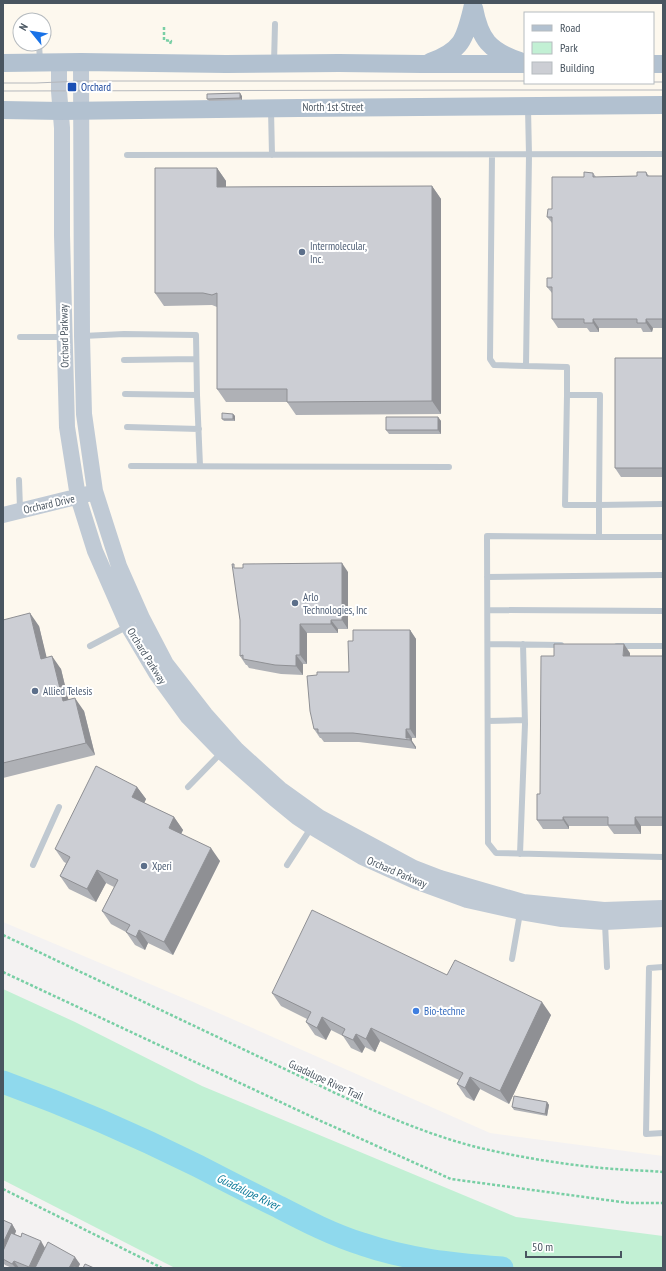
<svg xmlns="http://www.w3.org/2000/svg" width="666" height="1271" viewBox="0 0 666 1271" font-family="'PT Sans Narrow',sans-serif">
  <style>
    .commercial { fill: #fdf8ee; fill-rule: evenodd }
    .green { fill: #c2f0d4 }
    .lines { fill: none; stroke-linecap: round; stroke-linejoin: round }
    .river { stroke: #8fd9ed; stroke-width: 23 }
    .path { stroke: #79cfa5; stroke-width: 2.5; stroke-dasharray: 3 2; stroke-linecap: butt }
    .lane { stroke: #c0c9d1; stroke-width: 6 }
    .secondary { stroke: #c0cad5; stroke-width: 16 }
    .primary { stroke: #b2c1d0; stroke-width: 18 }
    .tram { stroke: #b4b7bc; stroke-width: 1 }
    .wall { fill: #afb1b6 }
    .shaded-wall { fill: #8f9094 }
    .building { fill: #ccced4; stroke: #8f9094 }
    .transit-dot { fill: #1a4fb4; stroke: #fff; stroke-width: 1.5 }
    .service-dot { fill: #5c6f8a; stroke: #fff; stroke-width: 1.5 }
    .shop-dot { fill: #3f7fe0; stroke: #fff; stroke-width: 1.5 }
    .labels { text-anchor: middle; stroke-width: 4; stroke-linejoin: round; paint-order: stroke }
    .transit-label { font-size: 11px; fill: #164399; stroke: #fff; text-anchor: start }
    .street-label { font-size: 11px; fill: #495560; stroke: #fff }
    .service-label { font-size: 11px; fill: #4e5e75; stroke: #fff; text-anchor: start }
    .shop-label { font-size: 11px; fill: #366cbe; stroke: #fff; text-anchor: start }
    .water-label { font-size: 12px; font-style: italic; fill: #0d7a99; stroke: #fff }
  </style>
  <rect width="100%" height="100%" fill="#f4f2f2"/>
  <!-- commercial -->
  <path class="commercial" d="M3,3H663V1156L490,1133L214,1011L3,922ZM525,13H653V83H525ZM20,20H44V44H20Z"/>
  <!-- green -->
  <path class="green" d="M3,989L75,1022L202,1086L516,1217L663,1236V1268H175L3,1180Z"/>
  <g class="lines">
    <!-- river -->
    <path class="river" d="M3,1082C69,1106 134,1134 198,1166C225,1180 252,1194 279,1207C306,1221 333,1235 362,1244C409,1260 452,1264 502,1268"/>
    <!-- path -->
    <path class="path" d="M164,27V40L171,41L170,44
      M3,935L331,1091C378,1113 426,1134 476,1147C514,1156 554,1163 593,1167C616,1170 640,1170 663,1172
      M3,972L323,1122L451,1179L629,1203H663
      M3,1189L162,1268"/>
    <!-- lane -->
    <path class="lane" d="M38,18V20
      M39,44L40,61
      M274,63L275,24
      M528,108L529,155L526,366L567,367V395H600L599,505H565L567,395
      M271,110L272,155
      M127,155L663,154
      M492,155L490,359L494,365L526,366
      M83,336L124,334L196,335L197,395L200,466
      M20,337H65
      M124,360L196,359
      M125,394L197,395
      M127,427L199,429
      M131,466L449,467
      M19,480L20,509
      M663,504L599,505V537L487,536L488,843L496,853L663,857
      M599,537H663
      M487,577L663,575
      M488,610L663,611
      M488,644L561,645
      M90,646L128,626
      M617,646H663
      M488,721L525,720
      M188,787L222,752
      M520,854L525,724L523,644
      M33,865L59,807
      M287,865L311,828
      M605,923L607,967
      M512,959L520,913
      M663,967L649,968L646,1134L663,1133"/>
    <!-- secondary -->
    <path class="secondary" d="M59,62V91L62,128V235L67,427L78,497L95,551L128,626L156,673L188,717L222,752L275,799L297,817L312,827L362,857L415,881L467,900L521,912L562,919L605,922L663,919
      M81,62L82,336L84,414L95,491L119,566L142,618L166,664L205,714L237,750L280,789L319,817L414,868L440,878L523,902L604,910L663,908
      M3,515L88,494"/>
    <!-- primary -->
    <path class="primary" d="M474,8C480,39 489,51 520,61
      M430,62C464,50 465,37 473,5
      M3,63L81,62L226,64L339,63L422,64H525
      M653,64H663
      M3,110L61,111L299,108L663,105"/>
    <!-- tram -->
    <path class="tram" d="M653,82H663
      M3,83H36L82,81H525
      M3,91L479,90H663"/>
  </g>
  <!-- wall -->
  <path class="wall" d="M242,96V100L209,101L207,99Z
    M217,168L226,181V187L432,186L441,199V414L296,415L287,402H226L217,389V307L212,305L164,306L155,293Z
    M646,172L649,176H663V328H653L652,332H643L641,328H599V332H590L587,328H558L552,319V293L547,287L552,278V223L547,217L552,209L584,177L593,173L596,177L637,176Z
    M663,358V477H621L615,468Z
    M233,414L235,416V421H224L222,419Z
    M438,417L441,421V434H389L386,430Z
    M237,568L348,572V629H338V633H307V664H303V675L281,674L249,668L247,665H246L240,656V620Z
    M3,620L39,626L46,657L61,669L68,699L84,711L95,755L3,778Z
    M410,630L416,639V738H412V741L416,747V749L359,742H324L321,738H320L314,729L349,672L353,641Z
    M630,653V656H663V826H641V834H614L608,826H569V829H543L537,820L540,794Z
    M137,787L146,799L144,803L174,817L183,830L181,834L220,861L173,955L148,943L145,950L135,945L126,932L111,924L102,911L114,887L106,883L96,902L69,889L60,876L66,863L64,862L55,849Z
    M447,975L551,1015L509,1104L480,1089L474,1101L466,1097L457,1084L459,1080L380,1041L375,1052L365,1047L362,1053L351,1048L343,1036L331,1030L326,1040L315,1035L306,1022L307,1019L281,1006L272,993Z
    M547,1102L549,1105L547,1116L514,1110L512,1107Z
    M3,1220L12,1224L16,1231L15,1234L80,1264L78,1268H12L5,1265L3,1263Z"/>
  <!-- shaded-wall -->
  <path class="shaded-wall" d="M240,93L242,96V100L240,98Z
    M217,168L226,181V200L217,187Z
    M432,186L441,199V414L432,401Z
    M593,319L599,328V332L593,323Z
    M646,319L653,328L652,332L646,323Z
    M233,414L235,416V421L233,419Z
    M438,417L441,421V434L438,430Z
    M342,563L348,572V629L342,620Z
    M30,613L39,626L50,671L41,659Z
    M331,620L338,629V633L331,624Z
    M300,624L307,633V664L300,655Z
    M410,630L416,639V738L410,729Z
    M624,644L630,653V665L623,656Z
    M296,655L303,664V675L296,666Z
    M52,656L61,669L72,714L63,701Z
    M75,698L84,711L95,755L86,743Z
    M406,729L412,738V741L416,747V749L410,740L406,738Z
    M137,787L146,799L141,810L132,797Z
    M174,817L183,830L178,840L169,828Z
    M563,817L569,826V829L563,820Z
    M635,817L641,826V834L635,825Z
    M211,848L220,861L173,955L164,942Z
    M97,870L106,883L96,902L87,889Z
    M139,930L148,943L145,950L136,937Z
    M542,1002L551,1015L509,1104L500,1091Z
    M322,1017L331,1030L326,1040L317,1028Z
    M371,1028L380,1041L375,1052L366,1039Z
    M356,1034L365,1047L362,1053L353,1040Z
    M470,1077L480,1089L474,1101L465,1088Z
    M547,1102L549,1105L547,1116L545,1114Z
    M12,1224L16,1231L4,1260L3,1259V1243Z
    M41,1241L45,1248L36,1268H29V1267Z
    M75,1257L80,1264L78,1268H69Z
    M14,1261L19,1268H16L12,1264Z"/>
  <!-- building -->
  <path class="building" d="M240,93V98L207,99V94Z
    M155,168H217V187L432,186V401L287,402V389H217V293L212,295L203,293H155Z
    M584,172L593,173V177L637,176V172H646L647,176H663V319H646V323H637V319H593V323H584V319H552V287H547V278H552V217H547L548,209H552V177H584Z
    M615,358H663V468H615Z
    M222,413L233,414V419H222Z
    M386,417H438V430H386Z
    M342,563V620H331V624H300V655H296V666L275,665L243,659V655L240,656V620L232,564H234V568H243V564Z
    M30,613L41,659L52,656L63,701L75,698L86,743L3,763V620Z
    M353,630H410V729H406V738H410V740L353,733H318V729H314L310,711L307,676L317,675V672H349L348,641H353Z
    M554,644H624L623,656H663V817H635V825H608V817H563V820H537V794H540L541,656H554Z
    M96,766L137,787L132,797L174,817L169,828L211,848L164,942L139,930L136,937L126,932L130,925L102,911L118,880L97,870L87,889L60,876L70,857L55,849Z
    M312,910L447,975L455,960L542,1002L500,1091L470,1077L465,1088L457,1084L463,1073L371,1028L366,1039L356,1034L353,1040L342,1035L345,1029L322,1017L317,1028L306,1022L311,1012L272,993Z
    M514,1096L547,1102L545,1114L512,1107Z
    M3,1220L12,1224L3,1243Z
    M11,1233L21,1237L22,1233L41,1241L29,1267L14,1261L12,1264L3,1259V1251Z
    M48,1242L75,1257L69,1268H35Z
    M85,1264L94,1268H83Z
    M74,1266L78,1268H73Z"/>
  <!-- markers -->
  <rect class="transit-dot" x="67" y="82" width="10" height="10" rx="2"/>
  <g class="service-dot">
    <circle cx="302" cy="252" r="4"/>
    <circle cx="295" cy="603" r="4"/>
    <circle cx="35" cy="691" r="4"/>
    <circle cx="144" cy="866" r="4"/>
  </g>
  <circle class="shop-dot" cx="416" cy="1011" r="4"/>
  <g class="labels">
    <!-- transit labels -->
    <g class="transit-label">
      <text x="81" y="91">Orchard</text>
    </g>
    <!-- street labels -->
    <g class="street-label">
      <text x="333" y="111">North 1st Street</text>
      <text transform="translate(64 336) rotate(-91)" y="4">Orchard Parkway</text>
      <text transform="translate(49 504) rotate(-13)" y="4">Orchard Drive</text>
      <text transform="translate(147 656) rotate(58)" y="4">Orchard Parkway</text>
      <text transform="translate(397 872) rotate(23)" y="4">Orchard Parkway</text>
      <text transform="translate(326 1080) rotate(25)" y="4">Guadalupe River Trail</text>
    </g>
    <!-- service labels -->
    <g class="service-label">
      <text x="310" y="250">Intermolecular,<tspan x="310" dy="13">Inc.</tspan></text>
      <text x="303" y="601">Arlo<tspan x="303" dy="13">Technologies, Inc</tspan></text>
      <text x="43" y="695">Allied Telesis</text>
      <text x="152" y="870">Xperi</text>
    </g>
    <!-- shop labels -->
    <g class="shop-label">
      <text x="424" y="1015">Bio-techne</text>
    </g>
    <!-- water labels -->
    <g class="water-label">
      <text transform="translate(248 1192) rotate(26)" y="4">Guadalupe River</text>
    </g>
  </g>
  <!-- border -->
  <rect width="666" height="1271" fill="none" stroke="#495560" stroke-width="8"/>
  <!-- legend -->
  <rect x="524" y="12" width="130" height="72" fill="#ffffff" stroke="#b6bbbf"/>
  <rect x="532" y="25" width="20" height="6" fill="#b2c1d0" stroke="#b6bbbf"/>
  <text x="560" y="32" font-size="12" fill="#495560">Road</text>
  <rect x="532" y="42" width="20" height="12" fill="#c2f0d4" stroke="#b6bbbf"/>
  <text x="560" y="52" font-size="12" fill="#495560">Park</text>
  <rect x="532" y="62" width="20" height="12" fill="#ccced4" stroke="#b6bbbf"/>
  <text x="560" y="72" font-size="12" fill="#495560">Building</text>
  <!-- north arrow -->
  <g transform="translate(32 32) rotate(300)"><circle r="19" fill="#ffffff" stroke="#b6bbbf"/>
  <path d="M0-3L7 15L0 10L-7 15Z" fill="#1972e7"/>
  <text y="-6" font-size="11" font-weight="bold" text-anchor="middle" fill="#495560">N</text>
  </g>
  <!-- scale -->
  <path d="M526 1251v6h95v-6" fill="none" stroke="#495560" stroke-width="2"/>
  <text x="532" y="1251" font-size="12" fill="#495560" stroke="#ffffff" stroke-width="3" paint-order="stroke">50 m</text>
</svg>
